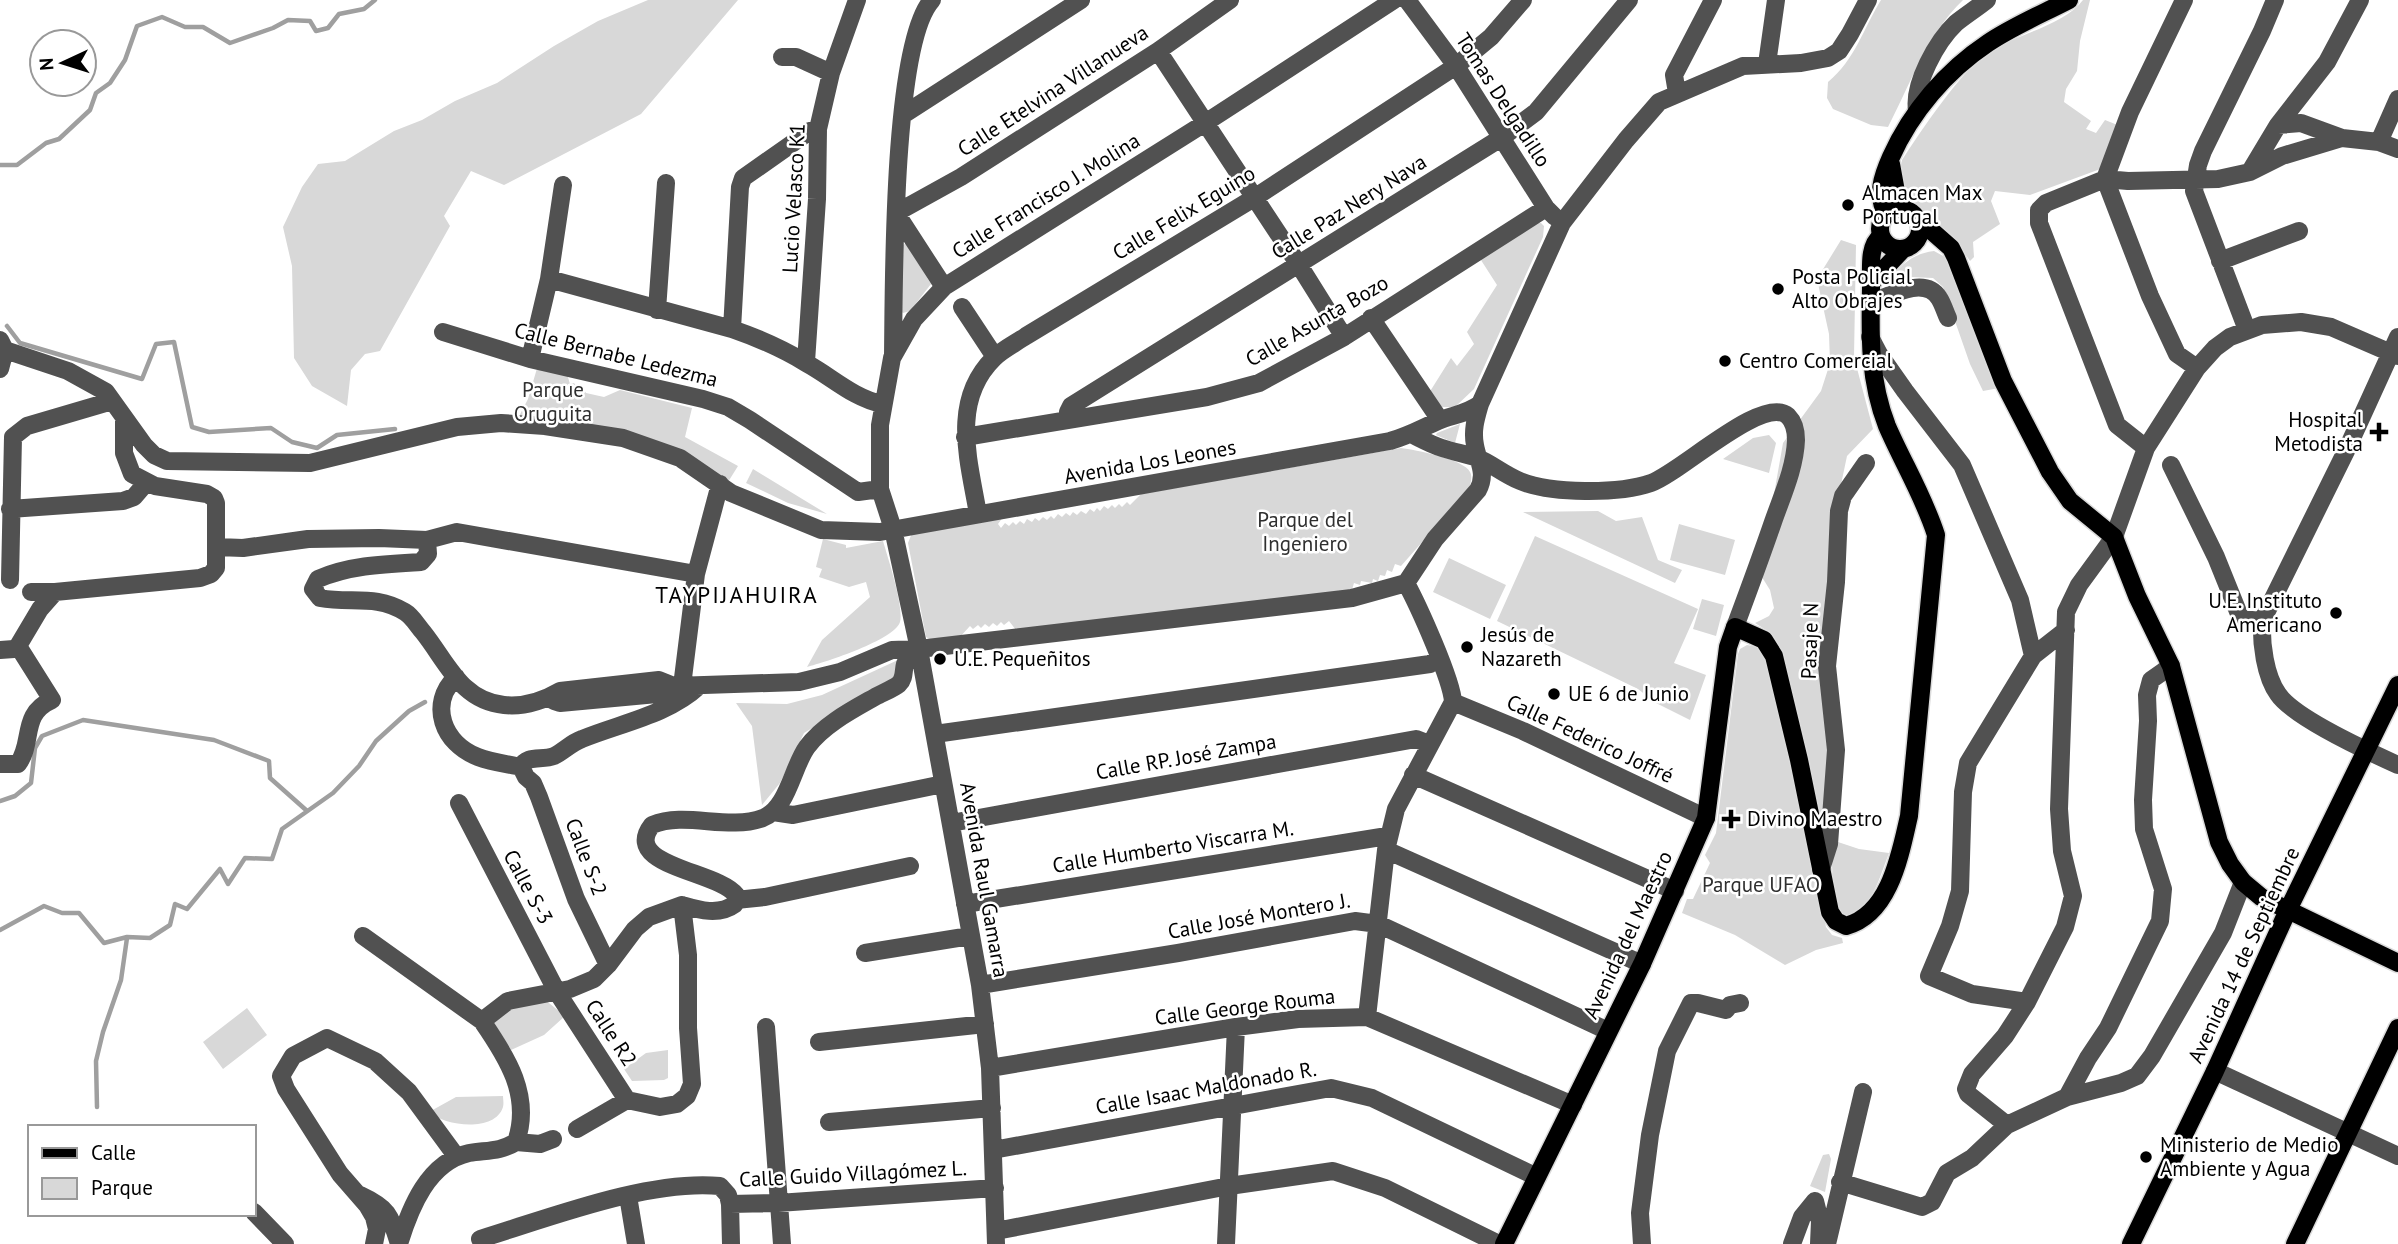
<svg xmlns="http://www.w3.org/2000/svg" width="2398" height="1244" viewBox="0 0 2398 1244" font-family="'PT Sans',sans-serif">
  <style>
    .green { fill: #d8d8d8 }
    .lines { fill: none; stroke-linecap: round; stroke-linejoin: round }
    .stream { stroke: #9f9f9f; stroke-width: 4.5 }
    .major-casing { stroke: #dbdbdb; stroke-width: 21 }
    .minor { stroke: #515151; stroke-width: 18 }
    .major { stroke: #000; stroke-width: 18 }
    .poi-dot { fill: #000; stroke: #fff; stroke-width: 2.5 }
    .labels { text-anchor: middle; stroke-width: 5; stroke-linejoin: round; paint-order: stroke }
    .street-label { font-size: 21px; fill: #000; stroke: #fff }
    .poi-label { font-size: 21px; fill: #000; stroke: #fff; text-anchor: start }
    .park-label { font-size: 21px; fill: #2f2f2f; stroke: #fff }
    .neighbourhood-label { font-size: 23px; letter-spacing: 2px; fill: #000; stroke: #fff }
  </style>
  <rect width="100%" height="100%" fill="#fff"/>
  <!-- green -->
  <path class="green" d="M648,0H738L641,114L504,185L471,171L444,216L450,226L380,351L365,354L351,370L347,406L312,386L294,358L292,266L283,227L302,187L318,164L345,161L394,131L422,120L455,101L497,83L554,46L598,21Z
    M1881,0H1963C1928,33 1910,85 1888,127L1871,125L1833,109L1827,98L1828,82C1855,60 1863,29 1881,0Z
    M2083,0H2090L2080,41L2077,71L2066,89L2064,102L2091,121L2086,129L2096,133L2105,120L2120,126L2103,168L2030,195L1995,191L1991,201L2000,224L1973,242L1974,257L1970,261C1946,224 1893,209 1902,160C1921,131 1962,69 1990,51C2015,35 2065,25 2083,0Z
    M1536,223H1541L1544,226L1543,237L1474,389L1455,407H1442L1429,393L1451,358L1457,366L1474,344L1467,332L1497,285L1479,257Z
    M1841,240L1856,245L1854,357L1873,429L1847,456L1835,513L1830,727L1824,841L1780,649L1769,632L1755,623L1769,616L1774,608L1770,590L1760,574L1783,443L1821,391L1830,363L1829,334L1817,279Z
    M906,243L931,284L910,311L903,313L900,310L902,246Z
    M1934,251L1945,257L1955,274L1999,388L1983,391L1970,364L1943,287L1933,278L1911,277L1888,281C1902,264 1912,254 1934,251Z
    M538,365L567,374L570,384L574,383L578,388L582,387L586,393L604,397L620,390L692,408L685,437L738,466L728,482L676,453L513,428L528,399Z
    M1460,424L1455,443L1436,435L1437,433Z
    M1769,435L1776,443L1769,473L1723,459L1753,438Z
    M1401,448C1415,450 1464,459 1470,472C1473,477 1470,485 1469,489L1401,566L1395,564L1392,572L1387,570L1385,576L1380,575L1378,581L1373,579L1372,583L1361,581L1360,585L1354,583L1351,593L1016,630L1009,621L1004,625L1001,622L997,626L993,623L989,627L985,624L981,628L978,625L973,629L970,626L959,638L931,640L926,637L908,543L912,533L1003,517L998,524L1001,528L1005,523L1009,526L1013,522L1016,525L1020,521L1024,524L1027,519L1032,522L1035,518L1039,521L1043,517L1047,520L1051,516L1054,519L1058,514L1062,517L1066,513L1070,516L1073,512L1077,515L1081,511L1086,514L1090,509L1094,512L1097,508L1100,511L1104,506L1108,509L1112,505L1115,508L1119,504L1122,507L1127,502L1130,505L1141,494Z
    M753,469L827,514L788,503L746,483Z
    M1598,511L1616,521L1642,517L1658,560L1682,570L1675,583L1523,512Z
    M1679,524L1735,540L1725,575L1670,560Z
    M1535,536L1698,609L1674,663L1706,675L1690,720L1656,703L1638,689L1497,621Z
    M823,539L846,545V548L883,541C888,558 904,607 900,622C894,640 826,662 807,667L822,640L870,597L866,582L849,587L819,577L822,569L816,567Z
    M1449,558L1506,585L1490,619L1433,592Z
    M1702,599L1724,605L1716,636L1693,629Z
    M1747,645L1759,647L1765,653L1802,809L1826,927L1832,935L1842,938L1843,943L1816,950L1785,965L1735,935L1682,913L1687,899H1693L1710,863L1705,855L1716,833L1738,654L1740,649Z
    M898,660V674L892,679L804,733L780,783L762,805L752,726L736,703L787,704L822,695Z
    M1832,840L1859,849L1889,853C1882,871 1876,893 1863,908C1831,947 1831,854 1832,840Z
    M544,999L565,1016L544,1035L511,1050L500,1032L489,1022L499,1009Z
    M247,1008L267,1035L223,1069L203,1042Z
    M668,1050V1078L664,1080L632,1081L624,1069L646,1053Z
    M503,1096C503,1099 504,1103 503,1107C495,1133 444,1126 429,1112L456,1097Z
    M1829,1154L1831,1159L1825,1192L1810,1186L1823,1155Z"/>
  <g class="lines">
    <!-- stream -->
    <path class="stream" d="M0,165H17L46,143L59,139L90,110L96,93L110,83L125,60L137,26L162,17L185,27H203L230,43L273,28L288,20L310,21L316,31L328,28L339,14L364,9L375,0
      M7,326L20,343L142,379L156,344L174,342L192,427L209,432L271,428L292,442L317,448L337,435L395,429
      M0,801L15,796L31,783L35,748L42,736L83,720L214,740L269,761L270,778L306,810
      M0,930L44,906L62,913H79L104,943L127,937L150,938L170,925L175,904L187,909L220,869L228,884L245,858L272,859L282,829L333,793L359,766L376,741L409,711L425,702
      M97,1107L96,1061L103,1032L121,980L127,938"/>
    <!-- major casing -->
    <g class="major-casing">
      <path id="major" d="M1891,164L1897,197L1904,209
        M1880 229a20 20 0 1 1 40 0a20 20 0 1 1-40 0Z
        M1887,214C1875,196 1883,175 1891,157C1911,112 1946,71 1988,43C2013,26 2042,14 2069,0
        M1917,218L1951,248L1956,258L2003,381L2050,472L2070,501L2114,537L2137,596L2171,666L2219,842L2230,864L2243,882L2261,897L2398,963
        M1871,283L1903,249
        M1504,1244L1642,964L1706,818L1728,647L1735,627L1764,640L1774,656L1799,760L1830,912L1836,921L1846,926C1890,914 1900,855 1909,816L1936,535C1924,497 1903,463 1887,426C1869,380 1870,336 1871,288C1872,272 1867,247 1881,236
        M2131,1244L2215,1071L2288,910L2398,685
        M2295,1244L2398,1028"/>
    </g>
    <!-- minor -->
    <path class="minor" d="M1407,0L1456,66L1546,208L1555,217
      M1158,51L1299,265L1344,337
      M782,57H796L831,73
      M1767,64L1776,0
      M1677,93L1674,75L1713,0
      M1917,110C1913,84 1937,41 1956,23C1966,15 1977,8 1987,0
      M903,115L1081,0
      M2278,125L2301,123L2342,138L2379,142L2398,149
      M2379,142L2398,99
      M2251,170L2278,125L2327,62L2360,0
      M2105,179L2150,296L2177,354L2197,368
      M2105,179L2130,112L2184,0
      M896,213L961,177L1158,51L1230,0
      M896,213L944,287
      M2220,261L2299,231
      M549,279L732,329C758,338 783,349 806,363C832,377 853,398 882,404
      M1871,303C1889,296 1925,275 1939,298C1943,304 1945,312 1948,318
      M962,307L995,357
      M657,310L666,183
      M1371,318L1440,420
      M732,329L740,187L743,178L810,131L818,129
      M2247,330L2194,191L2198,165L2203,151L2262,31L2275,0
      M443,332L530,359L703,399L728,407L750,420L858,492L880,489
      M1870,337L1879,354L1905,391L1962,465L2020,600L2033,656
      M2398,337L2347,449L2262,621C2261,643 2265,676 2278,694C2294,718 2369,752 2398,765
      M0,340L5,350L68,371L106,392L144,445L154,455L167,461L310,463L457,427L501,423L545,426L623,438L680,458L731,493L821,530L880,532L1390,441C1408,436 1420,429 1438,421C1452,415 1467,414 1480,404
      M893,355C894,287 892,44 932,0
      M530,359L549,279L563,185
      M806,362L817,199L818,129L831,73L857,0
      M0,369L5,350
      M1070,419L1068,412L1071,406L1501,138L1536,112L1629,0
      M1413,435C1423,440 1432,445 1442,448C1454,452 1466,454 1478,458C1492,464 1505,475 1520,481C1551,494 1619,494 1651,483C1680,473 1763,394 1788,416C1794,422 1796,432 1796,440C1795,468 1782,496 1773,522C1761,557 1748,592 1735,627
      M965,437L1207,397L1259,383L1344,337L1546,208
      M2146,448L2117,425L2039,223V210L2046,203L2105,179L2128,181L2218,179L2250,172L2282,156L2342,138
      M2171,465L2216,557L2241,619L2262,621
      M10,509L123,501L134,497L146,483
      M978,514C969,461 950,401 994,358C1003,349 1016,343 1026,336L1254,198L1456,66L1491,37L1523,0
      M427,540L428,554L421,562C386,564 350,565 318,579L313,589L320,598C351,604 375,594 405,612C412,616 417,625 423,632C447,662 461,701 504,705C524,707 543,701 560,691L659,680L674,686L799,682L840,672L892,650L919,649L1352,598L1406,583
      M217,547L243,548L308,539L379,538L427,540L457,532L696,574
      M10,580L13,437L27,426L112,401
      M1406,583L1435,539L1478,490C1487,473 1478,462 1475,445C1472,430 1476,418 1480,404L1562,223L1626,140L1659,102L1743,66L1801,63L1828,58L1839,51L1850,34L1868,0
      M31,592H55L200,578L211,574L216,568V503L214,498L207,494L155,486L132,474L124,453V417
      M0,650L14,649L18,646L40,609L55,592
      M456,677C428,704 443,744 478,757C491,762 507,764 521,767
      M684,685L683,678L696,574L720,484
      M554,701L560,703L657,694L668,690L674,686
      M1453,702L1523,731L1706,818
      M935,734L1430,664L1439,658
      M0,764H18C34,742 20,714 52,700L18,646
      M521,767L526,777L533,783L539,797L576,899L608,965
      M521,767C527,754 542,761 554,756C564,751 571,743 582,739C621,723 668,715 699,686
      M1413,775L1675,891
      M459,803L557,992L627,1100
      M773,812L793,815L943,784
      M951,823L1416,739L1429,744
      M1386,850L1642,964
      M1821,869L1829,844L1836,750L1827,666L1836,582L1839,511L1843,496L1866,463
      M736,900L765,897L910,866
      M965,904L1381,837L1389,838
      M682,905C699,910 719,916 735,904L736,895C718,871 620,866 652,825C686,811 727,831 763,818C788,808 792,768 807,747C823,725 852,710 875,697C882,693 893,689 899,684C905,678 903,671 905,664C907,659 915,653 919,649
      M363,936L482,1021
      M865,953L970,936
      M980,985L1178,953L1355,921L1378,924L1608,1031
      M2027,1002L1972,994L1929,976L1950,926L1960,891L1963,792L1968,763L2033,656L2066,630
      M1367,1017L1386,850L1396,809L1453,702C1452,680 1418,605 1406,583
      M766,1027L782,1244
      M819,1042L985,1024
      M990,1068L1236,1027L1298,1019L1367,1017L1573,1105
      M2215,1071L2398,1156
      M2067,1097L2121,1083L2137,1076L2152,1056L2223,933L2243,882
      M627,1100L660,1107L677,1104L687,1096L692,1084L688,1028V955L682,905
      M829,1122L992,1108
      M2007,1125L1968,1094L1966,1089L1972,1074L2005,1036L2027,1002L2065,927L2073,896L2062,851L2059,809L2066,612L2079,585L2114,537L2146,448L2197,368L2215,348L2230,337L2262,325L2301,322L2331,327L2398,356
      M577,1129L627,1100
      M516,1142L540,1144L553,1139
      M993,1150L1331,1088L1372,1098L1535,1176
      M1840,1182L1922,1207L1932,1202L1947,1173L1972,1158L2007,1125L2067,1097L2088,1058L2108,1028L2160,921L2163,889L2144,829L2143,800L2148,721L2147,695L2151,680L2171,666
      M360,1195C388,1208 390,1214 399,1244
      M628,1196L636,1244
      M730,1204L731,1244
      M254,1212L285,1244
      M996,1231L1229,1186L1333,1171L1385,1188L1499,1244
      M480,1239C549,1218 649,1179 720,1186L728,1195L730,1204L778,1203L995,1188
      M374,1244L377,1229L374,1217L367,1205L340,1174L286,1089L281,1076L293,1056L327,1038L375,1061L409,1092L456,1156
      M399,1244C410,1208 428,1162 469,1153C486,1150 500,1152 516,1142C532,1096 507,1057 482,1021L508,1001L570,989L594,979L608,965L635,929L649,917L682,905
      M996,1244L990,1068L980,985L919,649L893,529L880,489V425L892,358L914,319L944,287L1205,123L1394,0
      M1226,1244L1236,1027
      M1642,1244L1640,1213L1650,1135L1667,1051L1691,1003H1698L1726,1010L1730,1005L1740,1003
      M1792,1244L1802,1217L1815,1201L1820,1221L1819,1244
      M1827,1244L1863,1092"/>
    <!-- major -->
    <use href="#major" class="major"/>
  </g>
  <!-- markers -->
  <g class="poi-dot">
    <circle cx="1848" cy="205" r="7"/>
    <circle cx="1778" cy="289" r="7"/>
    <circle cx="1725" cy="361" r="7"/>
    <path d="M2375.5 421.5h7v7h7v7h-7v7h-7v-7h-7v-7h7z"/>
    <circle cx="2336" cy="613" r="7"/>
    <circle cx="1467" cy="647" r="7"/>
    <circle cx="940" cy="659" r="7"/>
    <circle cx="1554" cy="694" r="7"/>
    <path d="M1727.5 808.5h7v7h7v7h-7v7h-7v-7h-7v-7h7z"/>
    <circle cx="2146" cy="1157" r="7"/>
  </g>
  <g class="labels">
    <!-- street labels -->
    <g class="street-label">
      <text transform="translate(1053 91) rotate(-33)" y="7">Calle Etelvina Villanueva</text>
      <text transform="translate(1503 100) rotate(57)" y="7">Tomas Delgadillo</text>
      <text transform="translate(1046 196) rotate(-32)" y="7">Calle Francisco J. Molina</text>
      <text transform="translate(794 198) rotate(-87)" y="7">Lucio Velasco K1</text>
      <text transform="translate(1349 207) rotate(-32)" y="7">Calle Paz Nery Nava</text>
      <text transform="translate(1184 213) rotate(-31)" y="7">Calle Felix Eguino</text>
      <text transform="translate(1317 321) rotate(-30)" y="7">Calle Asunta Bozo</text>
      <text transform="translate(616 355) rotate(14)" y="7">Calle Bernabe Ledezma</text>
      <text transform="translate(1150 462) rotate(-10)" y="7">Avenida Los Leones</text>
      <text transform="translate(1810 641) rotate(-88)" y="7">Pasaje N</text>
      <text transform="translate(1590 739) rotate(25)" y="7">Calle Federico Joffré</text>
      <text transform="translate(1186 757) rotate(-10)" y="7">Calle RP. José Zampa</text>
      <text transform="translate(1173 847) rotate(-9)" y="7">Calle Humberto Viscarra M.</text>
      <text transform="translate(586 857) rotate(69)" y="7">Calle S-2</text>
      <text transform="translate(984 880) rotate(80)" y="7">Avenida Raul Gamarra</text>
      <text transform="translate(528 887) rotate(62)" y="7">Calle S-3</text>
      <text transform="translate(1259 916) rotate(-10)" y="7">Calle José Montero J.</text>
      <text transform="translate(1628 935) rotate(-65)" y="7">Avenida del Maestro</text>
      <text transform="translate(2244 955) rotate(-65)" y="7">Avenida 14 de Septiembre</text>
      <text transform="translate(1245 1007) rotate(-7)" y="7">Calle George Rouma</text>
      <text transform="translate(611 1033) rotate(57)" y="7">Calle R2</text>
      <text transform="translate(1206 1088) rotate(-10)" y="7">Calle Isaac Maldonado R.</text>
      <text transform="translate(853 1174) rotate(-3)" y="7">Calle Guido Villagómez L.</text>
    </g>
    <!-- poi labels -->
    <g class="poi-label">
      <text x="1862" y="200">Almacen Max<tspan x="1862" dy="24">Portugal</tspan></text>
      <text x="1792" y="284">Posta Policial<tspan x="1792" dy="24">Alto Obrajes</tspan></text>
      <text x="1739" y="368">Centro Comercial</text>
      <text x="2363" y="427" text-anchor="end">Hospital<tspan x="2363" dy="24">Metodista</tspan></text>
      <text x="2322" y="608" text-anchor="end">U.E. Instituto<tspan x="2322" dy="24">Americano</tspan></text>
      <text x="1481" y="642">Jesús de<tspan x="1481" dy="24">Nazareth</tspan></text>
      <text x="954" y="666">U.E. Pequeñitos</text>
      <text x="1568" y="701">UE 6 de Junio</text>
      <text x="1747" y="826">Divino Maestro</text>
      <text x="2160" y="1152">Ministerio de Medio<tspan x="2160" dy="24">Ambiente y Agua</tspan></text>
    </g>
    <!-- park labels -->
    <g class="park-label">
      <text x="553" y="397">Parque<tspan x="553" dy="24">Oruguita</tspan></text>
      <text x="1305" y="527">Parque del<tspan x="1305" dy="24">Ingeniero</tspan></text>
      <text x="1761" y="892">Parque UFAO</text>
    </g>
    <!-- neighbourhood labels -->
    <g class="neighbourhood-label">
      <text x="737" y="603">TAYPIJAHUIRA</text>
    </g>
  </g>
  <!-- legend -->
  <rect x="28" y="1125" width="228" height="91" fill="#ffffff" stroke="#999999" stroke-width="2"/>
  <rect x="42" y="1148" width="35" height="10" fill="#000000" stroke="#999999" stroke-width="2"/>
  <text x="91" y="1160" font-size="21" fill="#000000">Calle</text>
  <rect x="42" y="1178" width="35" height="21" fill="#d8d8d8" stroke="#999999" stroke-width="2"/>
  <text x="91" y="1195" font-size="21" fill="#000000">Parque</text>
  <!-- north arrow -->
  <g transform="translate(63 63) rotate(266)"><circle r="33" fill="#ffffff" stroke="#999999" stroke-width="2"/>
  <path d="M0-5L12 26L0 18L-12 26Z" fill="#000000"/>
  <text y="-10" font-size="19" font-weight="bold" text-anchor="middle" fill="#000000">N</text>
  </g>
</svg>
